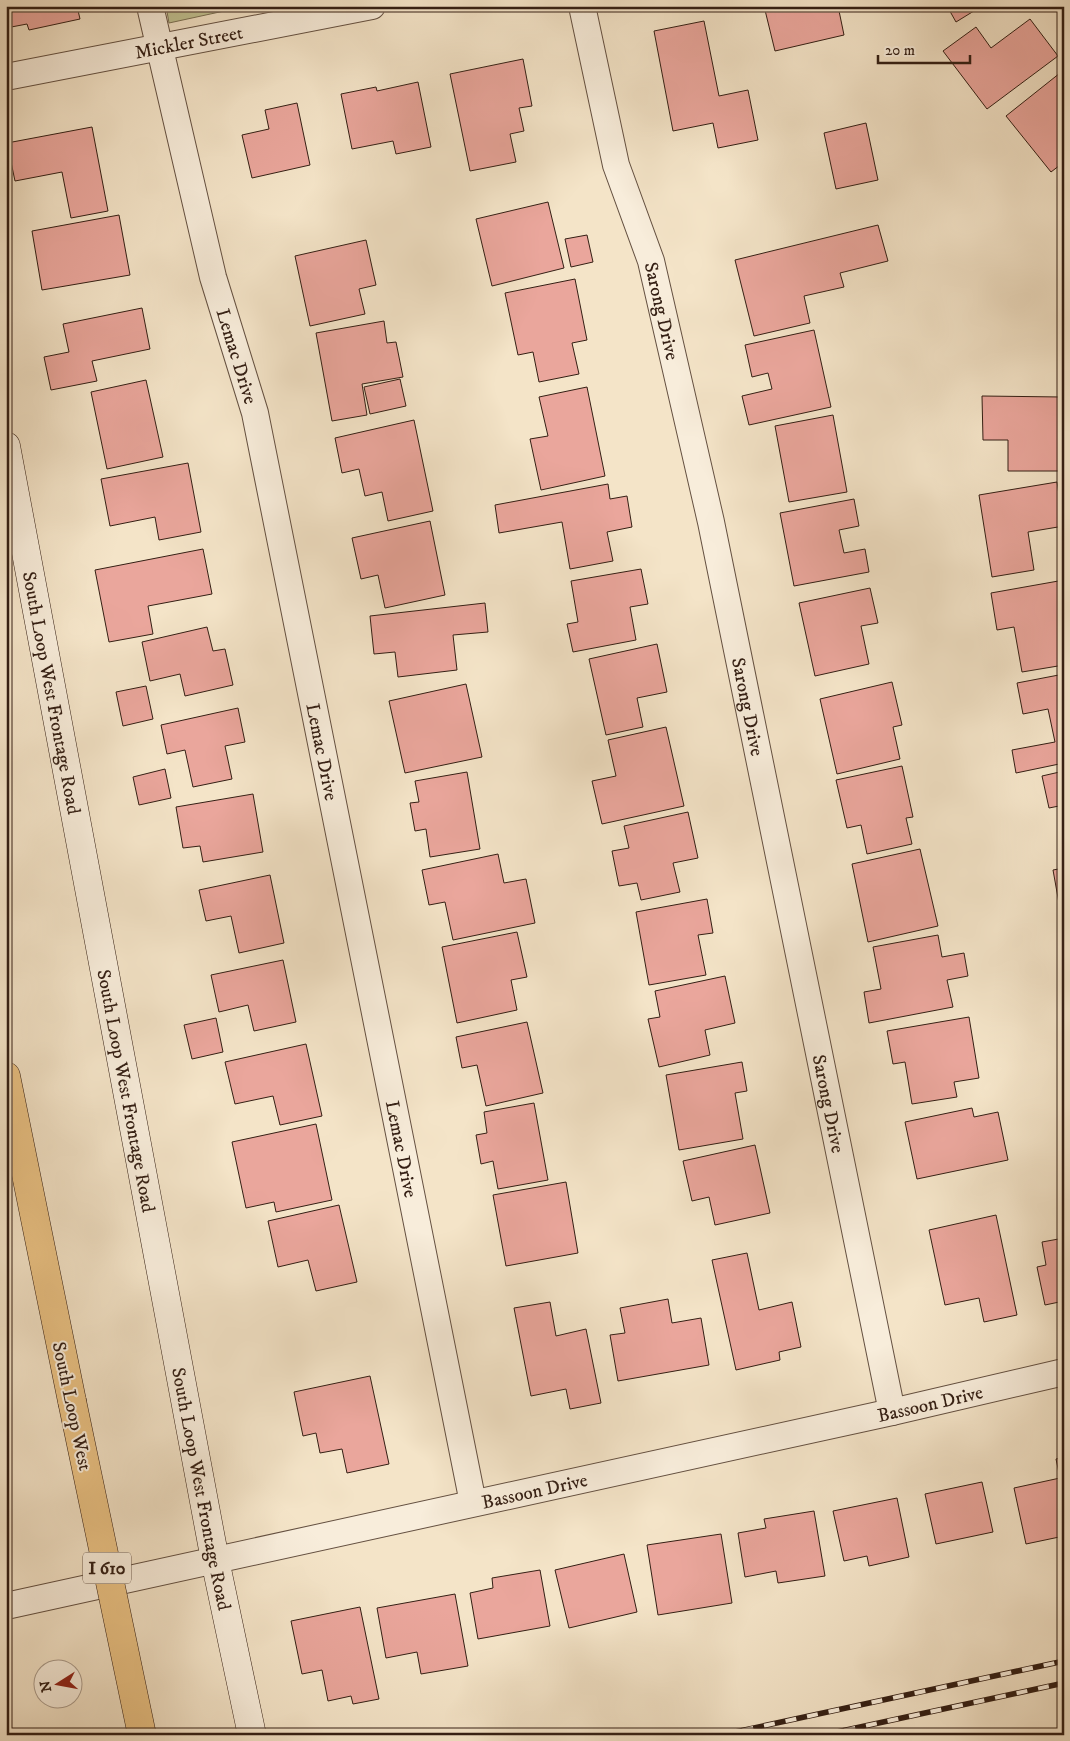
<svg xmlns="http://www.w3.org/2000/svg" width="1070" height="1741" viewBox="0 0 1070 1741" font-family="'IM FELL DW Pica',serif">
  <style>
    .green { fill: #c1c292; stroke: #7a7053 }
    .building { fill: #eaa69c; stroke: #341f14 }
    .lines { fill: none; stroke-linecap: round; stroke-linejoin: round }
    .minor-casing { stroke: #645041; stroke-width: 28 }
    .secondary-casing { stroke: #341f14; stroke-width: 29 }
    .motorway-casing { stroke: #341f14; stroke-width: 29 }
    .minor { stroke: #f8eddb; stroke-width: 26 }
    .secondary { stroke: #f8eddb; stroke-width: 28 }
    .motorway { stroke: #eac284; stroke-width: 28 }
    .rail-casing { stroke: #341f14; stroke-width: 5.5 }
    .rail { stroke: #f8eddb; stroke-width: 4; stroke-dasharray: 11; stroke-linecap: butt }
    .motorway-bridge-casing { stroke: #341f14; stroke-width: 29; stroke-linecap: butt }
    .motorway-bridge { stroke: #eac284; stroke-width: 28 }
    .labels { text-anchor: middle; stroke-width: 4; stroke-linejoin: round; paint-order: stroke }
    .shield { fill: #f8eddb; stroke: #6f5d50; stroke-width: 1 }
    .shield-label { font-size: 18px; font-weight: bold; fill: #341f14 }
    .street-label { font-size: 19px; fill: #341f14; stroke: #f8eddb }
  </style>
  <rect width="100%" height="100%" fill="#f4e4c8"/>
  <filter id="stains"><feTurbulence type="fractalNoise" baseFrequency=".004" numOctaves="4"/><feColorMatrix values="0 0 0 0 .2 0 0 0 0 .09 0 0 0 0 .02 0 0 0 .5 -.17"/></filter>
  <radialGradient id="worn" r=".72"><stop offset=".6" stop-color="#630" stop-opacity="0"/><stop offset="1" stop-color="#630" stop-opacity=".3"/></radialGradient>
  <!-- green -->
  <path class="green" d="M166,6H247L169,23Z
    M1064,1728V1735H1029Z"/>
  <!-- building -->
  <path class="building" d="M6,6H77L80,19L29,30L27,24L6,28Z
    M764,6H798L799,9L812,6H838L844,35L775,51Z
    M947,6H982L956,22Z
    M1030,19L1058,56L987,109L943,51L976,27L991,48Z
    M704,21L719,96L748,90L758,140L718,148L713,123L673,131L654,31Z
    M523,59L532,106L519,108L524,131L510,134L516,162L470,171L450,74Z
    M1060,73L1064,78V162L1051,172L1006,116Z
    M418,82L431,147L396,154L393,141L352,149L341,94L376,87L377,91Z
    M297,103L310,165L252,178L242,135L269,129L265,110Z
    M866,123L878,180L836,189L824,133Z
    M92,127L108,211L71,218L62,172L15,181L7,143Z
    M548,202L564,268L492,286L476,219Z
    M119,215L130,275L42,290L32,231Z
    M878,225L888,261L840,273L844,287L804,296L810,323L754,336L735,260Z
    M587,235L593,262L571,267L565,239Z
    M366,240L376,285L359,289L365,314L310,326L295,256Z
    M575,279L587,340L572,343L579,374L539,382L533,352L518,355L505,293Z
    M142,308L150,349L92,361L97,381L51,390L44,357L69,352L63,324Z
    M384,321L387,343L396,342L403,377L362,384L367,415L332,421L316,333Z
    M814,330L831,407L749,425L742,396L772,389L768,373L752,377L745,345Z
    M400,379L406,406L370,414L364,387Z
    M146,380L163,457L107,469L91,392Z
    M587,387L605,476L541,490L530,439L548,436L539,397Z
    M982,396L1062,397V471H1008V440H983Z
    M833,415L847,492L789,502L775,426Z
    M414,420L433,511L388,521L382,492L365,496L359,469L342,473L335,438Z
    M188,463L201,532L159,540L155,517L110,526L101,479Z
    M1057,482L1064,526L1028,532L1034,570L992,577L979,495Z
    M608,484L610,499L627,496L632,527L607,532L613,561L570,569L562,522L499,533L495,505Z
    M854,499L859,526L839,530L844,553L865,549L869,572L794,586L780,513Z
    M430,521L445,595L385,608L378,575L361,579L352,538Z
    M203,549L212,594L148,606L153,634L109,642L95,570Z
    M641,569L648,604L630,607L636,640L573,652L567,624L578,622L571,581Z
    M1064,580V665L1022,672L1014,627L997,630L991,593Z
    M870,588L878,623L861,626L869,664L815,676L799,603Z
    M485,603L488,632L453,635L457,670L398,677L395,652L374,654L370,616Z
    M207,627L213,651L225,649L233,685L185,696L180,674L150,681L142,642Z
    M657,644L667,692L637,698L643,727L606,735L589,659Z
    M1064,674V763L1016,773L1012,750L1055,742L1048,709L1023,714L1017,683Z
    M892,682L902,725L893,727L900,759L837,774L820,699Z
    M466,684L482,757L405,773L389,701Z
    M146,686L153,719L123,726L116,692Z
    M238,708L245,742L225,746L232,779L193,787L185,750L167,754L161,725Z
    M666,727L684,806L602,824L592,781L616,776L608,740Z
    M902,766L913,817L906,818L912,844L867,854L861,825L847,828L836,780Z
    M165,769L171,798L139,805L133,777Z
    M1064,771V805L1049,808L1042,776Z
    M467,772L480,849L430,857L426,829L415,831L410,803L419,802L415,781Z
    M253,794L263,852L203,862L200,846L183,848L176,807Z
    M688,812L698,858L673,863L680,892L641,900L637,883L619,886L612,851L629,848L624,826Z
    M920,849L938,926L868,942L852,864Z
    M498,854L504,883L526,879L535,923L453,940L445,902L429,905L422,870Z
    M1064,868V908L1060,909L1053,870Z
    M270,875L284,943L239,953L231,916L206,921L199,890Z
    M707,899L713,933L698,935L706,975L649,985L636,912Z
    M517,932L527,977L511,980L517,1010L457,1023L442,947Z
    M938,935L942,957L964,953L968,976L947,980L953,1007L869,1023L864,992L881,989L873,947Z
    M283,960L296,1022L254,1031L248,1005L219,1012L211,975Z
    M725,976L735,1023L705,1030L710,1055L659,1067L648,1019L660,1017L655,991Z
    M969,1017L979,1078L954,1082L957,1097L912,1104L905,1062L893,1064L887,1031Z
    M216,1018L223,1052L192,1059L184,1025Z
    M527,1022L543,1093L486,1106L477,1065L462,1068L456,1037Z
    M306,1044L322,1116L280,1125L273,1096L235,1104L225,1062Z
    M742,1062L747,1091L735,1093L743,1139L679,1150L666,1075Z
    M534,1103L548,1180L498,1189L493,1161L481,1164L476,1135L487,1133L484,1112Z
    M972,1108L974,1117L998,1112L1008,1160L917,1179L905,1122Z
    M316,1124L332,1200L276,1212L274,1202L246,1208L232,1142Z
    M755,1145L770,1213L715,1225L709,1197L692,1201L683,1161Z
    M566,1182L578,1253L506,1266L493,1195Z
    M339,1205L357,1282L316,1291L308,1260L278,1267L268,1221Z
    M996,1215L1017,1315L984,1322L979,1298L945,1305L929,1230Z
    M1064,1238V1301L1045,1305L1037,1267L1046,1265L1042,1242Z
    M747,1253L759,1310L792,1302L801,1347L779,1352L780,1360L736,1370L712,1260Z
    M668,1299L672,1323L701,1318L709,1365L618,1381L610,1335L625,1333L620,1308Z
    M550,1302L556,1336L586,1329L601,1403L570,1409L566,1389L531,1396L514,1308Z
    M370,1376L389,1464L347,1473L342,1449L320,1453L316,1433L303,1436L294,1392Z
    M1064,1457V1521H1062L1064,1536L1026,1544L1014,1488L1060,1478L1056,1459Z
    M982,1482L993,1532L936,1544L925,1494Z
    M897,1498L909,1557L869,1566L867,1556L844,1561L833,1511Z
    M814,1511L825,1576L778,1583L776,1571L745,1577L738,1533L766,1528L764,1519Z
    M721,1534L732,1603L658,1615L647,1545Z
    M624,1554L637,1612L569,1628L555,1570Z
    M540,1570L550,1626L478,1639L470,1593L493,1588L492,1578Z
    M455,1594L468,1666L421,1674L417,1652L386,1658L377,1608Z
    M360,1607L379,1699L353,1704L351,1696L328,1701L322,1670L302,1674L291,1621Z"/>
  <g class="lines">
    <!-- minor casing -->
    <g class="minor-casing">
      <g id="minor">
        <path id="s1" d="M150,6L213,277L255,413L473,1503"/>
        <path id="s2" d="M582,6L616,165L651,261L711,522L892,1412"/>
        <path id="s3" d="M6,77L372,6"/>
        <path id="s4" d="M6,1606L892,1412L1064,1372"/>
      </g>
    </g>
    <!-- secondary casing -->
    <g class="secondary-casing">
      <g id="secondary">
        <path id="s5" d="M6,446L215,1560L252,1735"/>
      </g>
    </g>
    <!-- motorway casing -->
    <g class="motorway-casing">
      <path id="motorway" d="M6,1076L72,1401"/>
    </g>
    <!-- minor -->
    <use href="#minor" class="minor"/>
    <!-- secondary -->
    <use href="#secondary" class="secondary"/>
    <!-- motorway -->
    <use href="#motorway" class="motorway"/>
    <!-- rail casing -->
    <g class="rail-casing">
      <path id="rail" d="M721,1735L1064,1661
        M823,1735L1064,1683"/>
    </g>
    <!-- rail -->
    <use href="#rail" class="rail"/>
    <!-- motorway-bridge casing -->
    <g class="motorway-bridge-casing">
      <path id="motorway-bridge" d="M72,1401L142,1735"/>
    </g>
    <!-- motorway-bridge -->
    <use href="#motorway-bridge" class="motorway-bridge"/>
  </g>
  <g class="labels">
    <!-- shield labels -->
    <rect class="shield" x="83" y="1552.5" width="48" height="31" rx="4"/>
    <g class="shield-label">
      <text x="107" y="1574">I 610</text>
    </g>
    <!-- street labels -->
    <g class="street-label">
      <text dy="7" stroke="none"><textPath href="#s3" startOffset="186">Mickler Street</textPath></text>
      <text dy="7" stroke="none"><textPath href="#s2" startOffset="316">Sarong Drive</textPath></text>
      <text dy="7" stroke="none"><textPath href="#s1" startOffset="361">Lemac Drive</textPath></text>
      <text dy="7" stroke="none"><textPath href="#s5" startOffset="251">South Loop West Frontage Road</textPath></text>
      <text dy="7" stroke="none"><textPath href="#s2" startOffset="721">Sarong Drive</textPath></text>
      <text dy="7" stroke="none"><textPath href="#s1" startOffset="766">Lemac Drive</textPath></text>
      <text dy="7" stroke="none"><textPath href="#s5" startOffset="656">South Loop West Frontage Road</textPath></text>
      <text dy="7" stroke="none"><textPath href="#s2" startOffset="1126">Sarong Drive</textPath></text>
      <text dy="7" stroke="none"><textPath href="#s1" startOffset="1171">Lemac Drive</textPath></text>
      <text dy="7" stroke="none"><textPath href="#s4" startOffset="946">Bassoon Drive</textPath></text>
      <text transform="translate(73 1406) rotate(78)" y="7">South Loop West</text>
      <text dy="7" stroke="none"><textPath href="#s5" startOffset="1061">South Loop West Frontage Road</textPath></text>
      <text dy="7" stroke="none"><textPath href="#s4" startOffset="541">Bassoon Drive</textPath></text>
    </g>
  </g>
  <!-- margin -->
  <rect width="1070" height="1741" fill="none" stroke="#f4e4c8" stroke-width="25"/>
  <rect x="8" y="8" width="1055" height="1726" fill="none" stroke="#341f14" stroke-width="2.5"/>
  <rect x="12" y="12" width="1045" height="1716" fill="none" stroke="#341f14"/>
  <!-- north arrow -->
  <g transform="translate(58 1684) rotate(259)"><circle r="24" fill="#f8eddb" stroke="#aa9b8b"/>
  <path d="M0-4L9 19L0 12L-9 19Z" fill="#8f2418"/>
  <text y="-8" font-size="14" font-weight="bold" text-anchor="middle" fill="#341f14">N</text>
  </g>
  <!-- scale -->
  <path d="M878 55v8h92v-8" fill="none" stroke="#341f14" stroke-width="2.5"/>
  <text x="885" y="55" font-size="15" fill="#341f14" stroke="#f8eddb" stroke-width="4" paint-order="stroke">20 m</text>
  <rect width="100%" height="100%" filter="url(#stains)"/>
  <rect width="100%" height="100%" fill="url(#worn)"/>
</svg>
